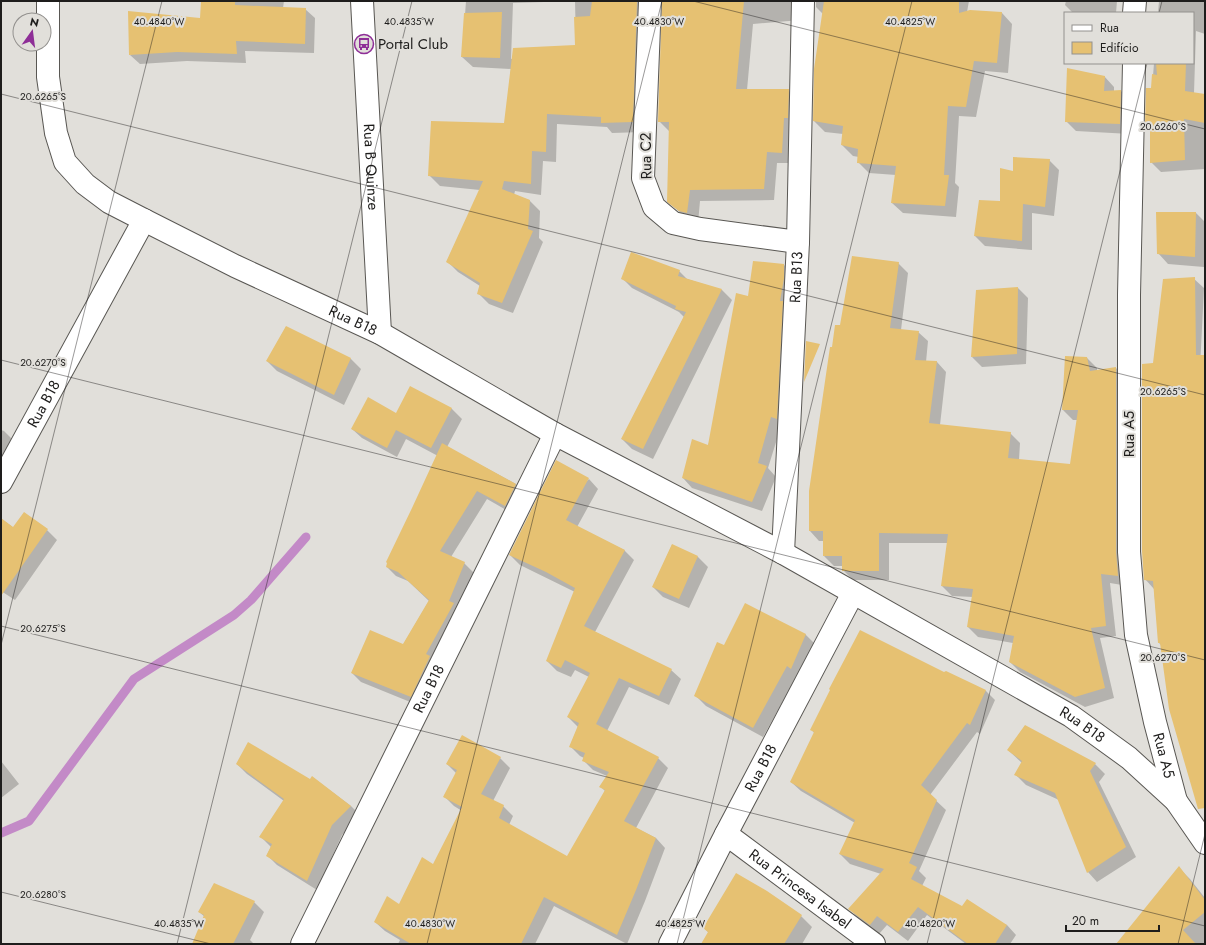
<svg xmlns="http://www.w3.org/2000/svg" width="1206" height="945" viewBox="0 0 1206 945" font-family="Jost,sans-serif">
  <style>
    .shadow { fill: #0003; fill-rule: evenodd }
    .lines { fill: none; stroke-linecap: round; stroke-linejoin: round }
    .stream { stroke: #c38ac7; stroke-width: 9 }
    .building { fill: #e6c172 }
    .street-casing { stroke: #595753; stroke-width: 24 }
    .street { stroke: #fff; stroke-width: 22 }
    .ticks { fill: none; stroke: #1e1d1c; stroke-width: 1; stroke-opacity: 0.45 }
    .labels { text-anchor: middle; stroke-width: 4; stroke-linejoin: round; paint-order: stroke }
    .poi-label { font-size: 15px; fill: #1e1d1c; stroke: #e1dfda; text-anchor: start }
    .street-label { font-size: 15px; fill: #1e1d1c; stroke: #e1dfda }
    .ticks-label { font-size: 10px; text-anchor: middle; fill: #1e1d1c; stroke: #e1dfda; stroke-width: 4; stroke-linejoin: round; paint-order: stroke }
  </style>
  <rect width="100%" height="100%" fill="#e1dfda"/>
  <!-- shadow -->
  <path class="shadow" d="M202,1H284L283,8L305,9L315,18L314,53L245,51L246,63L187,61L140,64L130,55L203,19Z
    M466,1H654L643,132L612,133L607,127L557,124L556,162L543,161L541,195L515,191L514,195L529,200L540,211L539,238L543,242L513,313L489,304L479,294L480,286L458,272L447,261L480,190L440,186L429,175L505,124L511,69L473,67L462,57ZM575,1L576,46L511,59L513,3Z
    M663,1H807L801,20L753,24L747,90H788L799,101L793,163H777L774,200L700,201L698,223L690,222L668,201L670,132L659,121Z
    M816,1H969L967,12L1002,13L1012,24L1008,73L985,71L976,117L959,116L955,183L959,187L956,217L903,213L892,203L896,175L869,173L858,162L859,157L853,156L842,145L843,134L825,132L814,121L823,14L816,7Z
    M1066,1H1117L1116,13H1073L1065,5Z
    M1159,1H1205V34L1196,31L1194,93L1205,95V169L1161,172L1151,162V130L1146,125L1152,89L1154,63H1193V13H1158Z
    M1104,76L1114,87V92L1121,91L1131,101L1130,134L1076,131L1066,121Z
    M1049,160L1059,170L1054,216L1032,213V250L985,246L975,236L1001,202L1014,172Z
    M1157,213H1196L1205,222L1204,267L1168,264L1158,253Z
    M898,263L908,273L901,330L918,332L928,341L926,362H937L946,372L940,425L1010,433L1020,443L1019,460L1071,465L1078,420H1073L1063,410L1087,358L1097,368V371L1116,368L1126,378L1128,586L1110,583L1116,636L1100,638L1114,698L1085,707L1020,672L1010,662L1013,643L978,637L968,627L973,597L952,596L942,586L948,543H889V580H853L843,570V566H834L824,556V541H819L810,531L833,348L841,326Z
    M784,265L794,274L781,426L768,468L776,477L762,511L692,488L683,478L708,446L749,298Z
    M679,271L687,279L722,290L732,300L653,459L632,449L622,439L684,317L679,312L632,288L622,278Z
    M1193,278L1204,288L1199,388H1205V785L1161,645L1159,643L1154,589L1145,579L1154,364Z
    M1018,288L1028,298L1026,364L982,367L972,357Z
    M286,327L351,359L361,369L344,405L277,371L267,361Z
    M411,388L452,409L462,419L447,447L516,484L525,494L515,515L487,499L451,557L464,563L474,573L420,706L361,682L352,673L403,645L429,601L408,581L396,576L387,567L438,456L406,439L397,457L362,438L352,429L397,414Z
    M1,430L4,431L14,441L1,466Z
    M589,479L598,489L577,527L624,550L634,560L595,632L671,670L681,679L669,705L629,687L607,731L658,758L668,768L636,828L656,838L665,848L645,901L627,944L554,906L535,944H398L400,940L385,931L375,922L400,905L434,865L462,811L454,806L444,796L457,774L447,764L500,758L510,768L493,801L503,806L513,816L509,825L568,858L605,791L601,787L607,776L593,770L583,760L584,758L580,756L570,746L578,727L568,717L589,677L575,670L571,677L557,671L547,661L575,592L520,565L510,555Z
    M1,519L14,528L47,530L57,540L15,600L1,591Z
    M672,545L698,557L708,567L689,608L663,597L653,587Z
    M805,634L815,644L763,737L706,706L696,696L724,647Z
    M944,673L986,691L995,700L980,734L977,732L930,795L946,810L919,871L926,878L922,886L962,908L1007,925L1016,935L1010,944H966L927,915L908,941L887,925L879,934L859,919L850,909L881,874L850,864L840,854L855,823L801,791L791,782L815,734L811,729Z
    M1025,726L1095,764L1105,774L1099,782L1136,857L1097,882L1088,872L1059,800L1026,785L1016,775L1022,763L1008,750Z
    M1,761L19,784L1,798Z
    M237,764L311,780L312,777L351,806L361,816L342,835L317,890L277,865L267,855L271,847L261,837L284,801L247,774Z
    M1179,868L1190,879L1205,898V944H1117Z
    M254,902L264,912L250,940L254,944H193L205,917L199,912Z
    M801,916L812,927L802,944H702L709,933L704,928Z"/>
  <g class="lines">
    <!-- stream -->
    <path class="stream" d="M1,833L29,821L134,679L234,615L251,600L306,537"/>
  </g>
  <!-- building -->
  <path class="building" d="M201,1H235V5L306,8L305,44L236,41L237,54L177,52L129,55L128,11L200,18Z
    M592,1H637L633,122L601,123V117L547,114L546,152L532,151L531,184L504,181L502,189L530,200L528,229L533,231L502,303L477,294L480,283L446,262L483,181L428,176L431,121L504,123L513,48L575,45L574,17L590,16Z
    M662,1H744L736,89H789L788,118H784L782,153L767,152L764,189L690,190L687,213L679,211L667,202L669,122H658Z
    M824,1H959V13L970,10L1002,12L997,63L974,61L966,107L948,106L944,175H949L945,206L891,203L896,166L857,163L858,149L841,145L843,126L813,121L814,69Z
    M502,12L500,58L461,57L464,13Z
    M1156,63H1186L1185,91L1205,94V123L1184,119L1185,160L1150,163V125H1145L1146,88H1151L1152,74L1157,75Z
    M1067,68L1105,76L1104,91L1121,90L1120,124L1065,122Z
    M1013,157L1050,159L1045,207L1023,204L1022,241L974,236L979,200L1000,201V168L1013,171Z
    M1156,212H1196L1195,257L1157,254Z
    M631,252L680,270L678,276L722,289L643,449L621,439L686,312L675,309L676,306L621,279Z
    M852,256L899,262L890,328L919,331L915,360L937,361L929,423L1011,432L1008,458L1070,464L1078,410H1062L1065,356L1087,357L1090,371L1116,367V552L1118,576L1101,574L1106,626L1091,628L1105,688L1075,697L1009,662L1014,636L967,627L973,589L941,586L948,534L879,533V571H842V556H823V531H809V491L830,347H832L835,325H840Z
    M753,261L784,264V278L780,301H783L777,419L771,417L758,463L767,466L752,502L682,478L692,439L708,445L736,293L748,296Z
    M1195,277L1196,355H1205V808L1198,809L1169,709L1160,643H1158L1153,581L1144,580L1142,551V364L1153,363L1163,279Z
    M1018,287L1017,354L971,357L976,290Z
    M286,326L351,358L334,395L266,361Z
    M806,341L820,344L804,382Z
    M410,386L452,408L431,448L396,430L387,448L351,429L368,397L396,413Z
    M442,443L516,484L505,506L477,491L440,551L465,562L449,601L454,603L426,654L430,656L411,697L351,673L370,630L403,644L429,600L398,572L386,567L387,563L386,562L412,508Z
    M556,460L589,478L566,520L625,550L584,626L672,669L659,696L619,678L596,724L659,757L624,821L656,838L636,890L617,935L544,897L521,944H411L374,922L387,896L399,904L422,857L433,864L462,807L443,797L457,770L446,764L462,735L501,757L481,794L504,805L499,818L567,856L605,790L599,787L609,772L582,761L585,753L569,747L579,723L567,717L590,673L565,660L561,668L546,661L575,588L546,572L509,555Z
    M24,512L48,529L1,596V518L13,527Z
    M672,544L698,556L679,599L652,587Z
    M745,603L806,634L791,669L787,666L753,728L694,696L717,642L724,645Z
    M860,630L944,672L946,671L986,690L970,725L967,723L921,785L937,800L909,863L917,867L911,879L962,906L967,899L1007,925L995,944H968L918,907L898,932L877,916L870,925L848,909L884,869L839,854L855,820L790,782L814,732L810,730L830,690L829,689Z
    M1025,725L1096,763L1090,771L1126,847L1087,873L1055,793L1014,775L1022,761L1007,750Z
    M248,742L310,779L312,776L351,806L332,825L307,881L266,856L272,844L259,837L284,799L236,764Z
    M1179,866L1205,900V912L1183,930L1196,944H1116Z
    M736,873L767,891L802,915L784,944H701L708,932L703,928Z
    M214,883L255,901L233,944H192L204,915L198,912Z"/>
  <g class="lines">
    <!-- street casing -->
    <g class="street-casing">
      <g id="street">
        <path id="s1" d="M48,1V77L56,133L65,162L85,184L109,202L144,220L235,266L380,333L555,434L783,553L1071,716L1129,758L1176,801L1205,843"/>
        <path id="s2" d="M362,1L380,333"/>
        <path d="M650,1L643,178L654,207L673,223L700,229L798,242"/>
        <path d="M1134,13L1135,1"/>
        <path id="s3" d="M1134,63L1129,295V552L1136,635L1155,722L1176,801"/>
        <path id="s4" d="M1,482L144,220"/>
        <path id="s5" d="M783,553L798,242L803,1"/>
        <path id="s6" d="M726,834L874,944"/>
        <path id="s7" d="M302,944L555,434"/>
        <path id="s8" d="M670,944L726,834L853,593"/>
      </g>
    </g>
    <!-- street -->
    <use href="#street" class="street"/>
  </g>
  <!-- ticks -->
  <path class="ticks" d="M693,1L1205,129M1159,13L1162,1M1,94L1205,395M1,360L1205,660M1,626L1205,926M1,645L162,1M1,892L211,944M177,944L412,1M427,944L662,1M677,944L912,1M927,944L1147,63M1178,944L1205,834"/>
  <!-- icons -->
  <defs>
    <g id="bus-ring" transform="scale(1)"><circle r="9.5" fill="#e1dfda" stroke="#8e2e97" stroke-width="1.5"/><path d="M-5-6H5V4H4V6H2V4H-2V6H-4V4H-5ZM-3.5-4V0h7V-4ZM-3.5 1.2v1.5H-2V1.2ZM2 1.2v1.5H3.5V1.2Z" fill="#8e2e97"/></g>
  </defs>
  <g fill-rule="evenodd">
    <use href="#bus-ring" x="364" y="44"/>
  </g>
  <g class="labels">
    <!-- poi labels -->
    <g class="poi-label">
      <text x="378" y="49">Portal Club</text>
    </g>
    <!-- street labels -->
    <g class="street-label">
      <text transform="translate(646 156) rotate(-91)" y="5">Rua C2</text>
      <text dy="5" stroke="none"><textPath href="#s2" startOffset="166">Rua B Quinze</textPath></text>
      <text dy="5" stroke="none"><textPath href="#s5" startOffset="276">Rua B13</textPath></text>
      <text dy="5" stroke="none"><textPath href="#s1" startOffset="494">Rua B18</textPath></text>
      <text dy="5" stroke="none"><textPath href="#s4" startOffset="89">Rua B18</textPath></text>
      <text transform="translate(1129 434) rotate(-90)" y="5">Rua A5</text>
      <text dy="5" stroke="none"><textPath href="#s7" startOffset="285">Rua B18</textPath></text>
      <text dy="5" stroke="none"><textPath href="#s1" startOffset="1328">Rua B18</textPath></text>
      <text dy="5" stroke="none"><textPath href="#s3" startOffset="696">Rua A5</textPath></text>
      <text dy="5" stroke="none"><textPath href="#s8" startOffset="198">Rua B18</textPath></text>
      <text dy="5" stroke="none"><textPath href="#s6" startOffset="92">Rua Princesa Isabel</textPath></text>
    </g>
  </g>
  <g class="ticks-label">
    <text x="159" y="25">40.4840°W</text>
    <text x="409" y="25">40.4835°W</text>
    <text x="659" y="25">40.4830°W</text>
    <text x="910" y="25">40.4825°W</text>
    <text x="43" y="100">20.6265°S</text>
    <text x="1163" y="130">20.6260°S</text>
    <text x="43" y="366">20.6270°S</text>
    <text x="1163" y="395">20.6265°S</text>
    <text x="43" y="632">20.6275°S</text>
    <text x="1163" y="661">20.6270°S</text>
    <text x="43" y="898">20.6280°S</text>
    <text x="179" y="927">40.4835°W</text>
    <text x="430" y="927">40.4830°W</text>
    <text x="680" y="927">40.4825°W</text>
    <text x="930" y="927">40.4820°W</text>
  </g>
  <!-- border -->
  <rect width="1206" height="945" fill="none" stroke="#1e1d1c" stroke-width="4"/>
  <!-- legend -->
  <rect x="1064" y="12" width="130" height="52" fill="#e1dfda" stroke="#93918e"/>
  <rect x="1072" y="25" width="20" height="6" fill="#ffffff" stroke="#93918e"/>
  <text x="1100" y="32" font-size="12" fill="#1e1d1c">Rua</text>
  <rect x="1072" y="42" width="20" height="12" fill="#e6c172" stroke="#93918e"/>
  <text x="1100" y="52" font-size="12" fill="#1e1d1c">Edifício</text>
  <!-- north arrow -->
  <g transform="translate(32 32) rotate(14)"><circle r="19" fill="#e1dfda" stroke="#93918e"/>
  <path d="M0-3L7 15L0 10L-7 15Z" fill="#8e2e97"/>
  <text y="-6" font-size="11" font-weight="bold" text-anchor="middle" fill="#1e1d1c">N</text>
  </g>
  <!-- scale -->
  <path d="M1066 925v6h93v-6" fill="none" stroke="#1e1d1c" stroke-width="2"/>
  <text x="1072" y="925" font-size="12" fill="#1e1d1c" stroke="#e1dfda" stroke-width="3" paint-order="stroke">20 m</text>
</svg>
